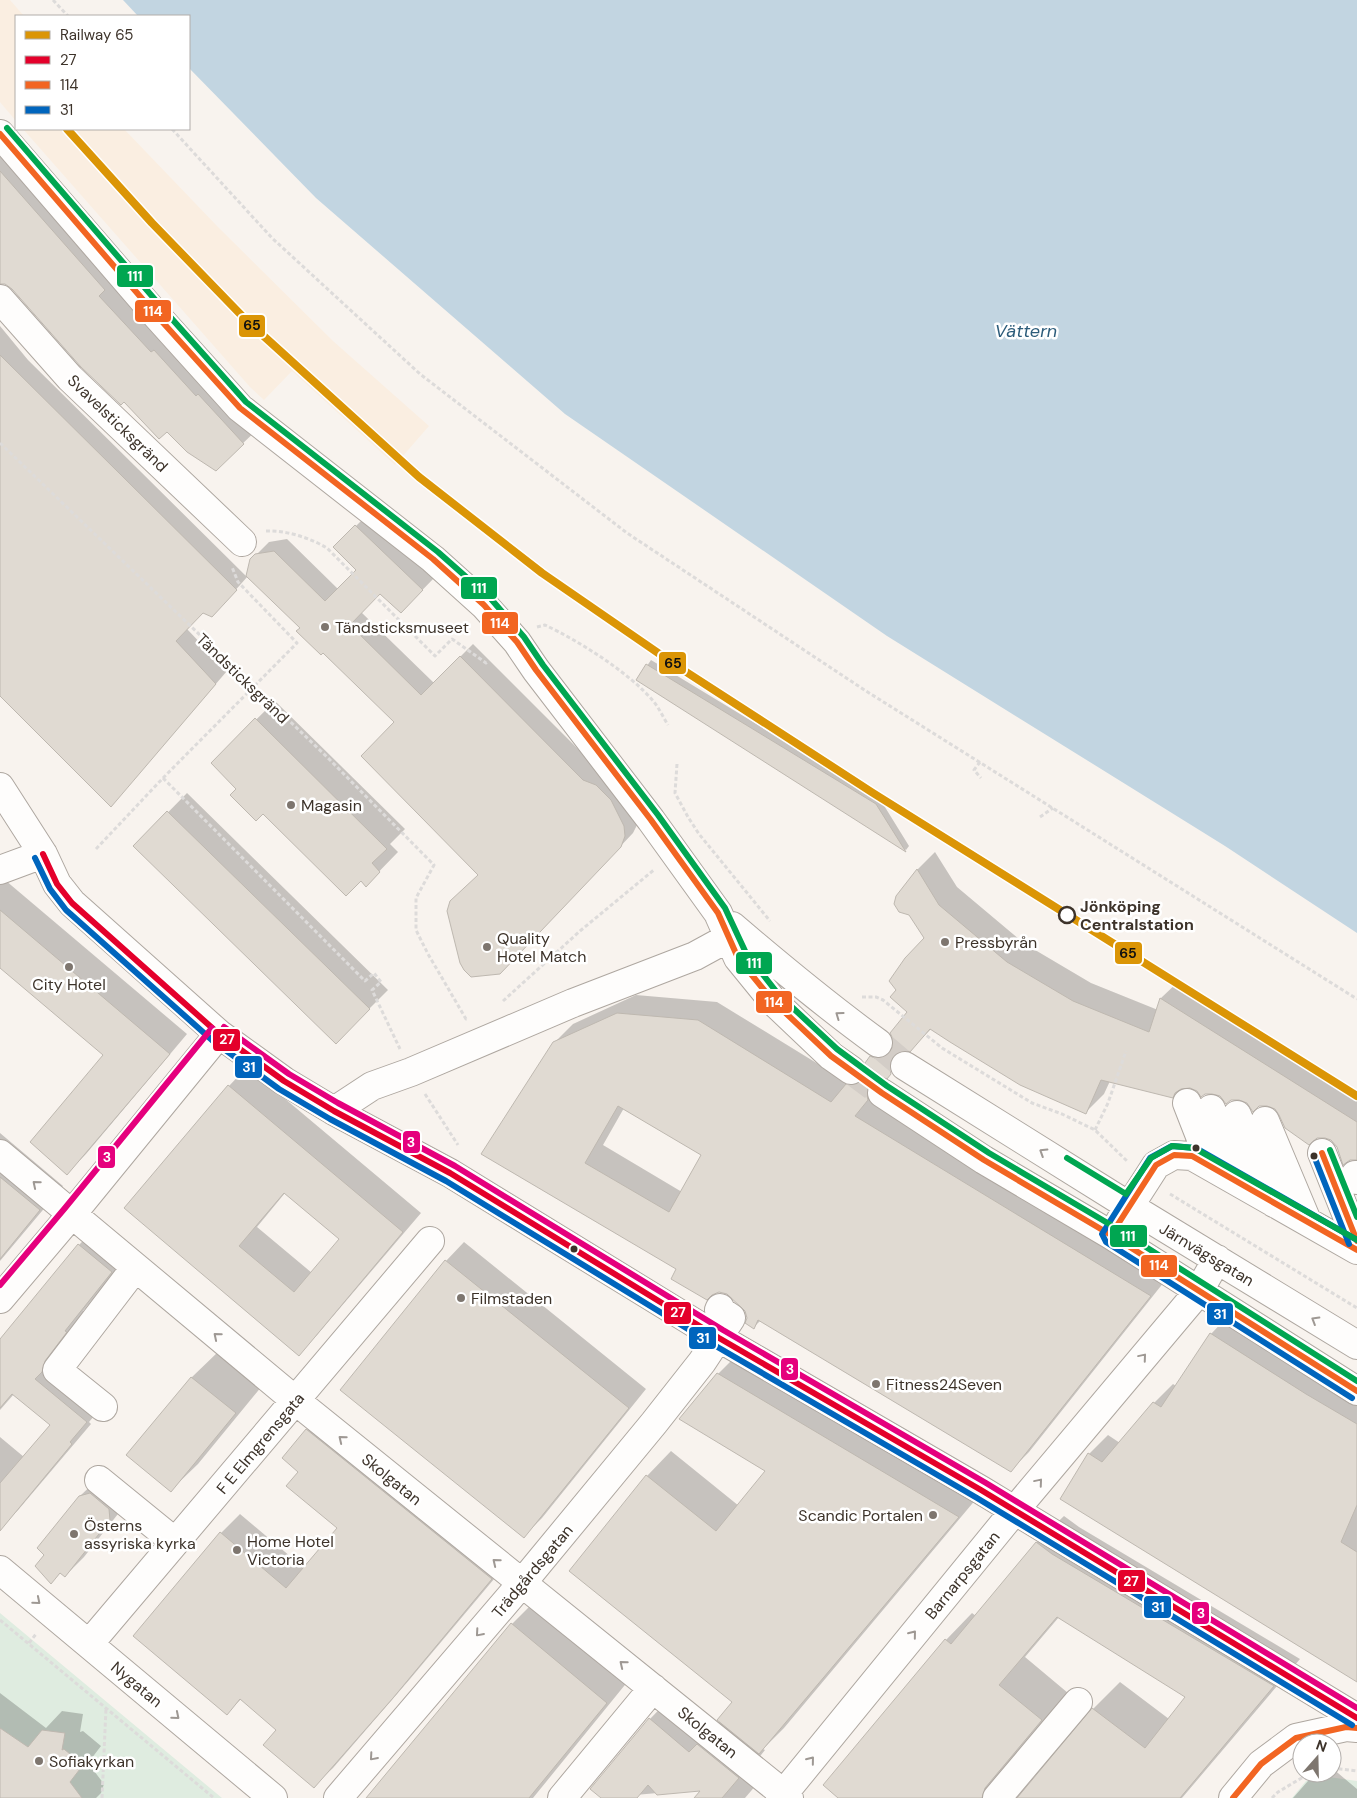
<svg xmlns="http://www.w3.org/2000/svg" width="1357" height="1798" viewBox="0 0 1357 1798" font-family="'DM Sans',sans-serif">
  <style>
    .built { fill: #faeee1 }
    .green { fill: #dfece0 }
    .water { fill: #c2d5e1 }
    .shadow { fill: #0003; fill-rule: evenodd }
    .building { fill: #e0dad2; stroke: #beb8b0; fill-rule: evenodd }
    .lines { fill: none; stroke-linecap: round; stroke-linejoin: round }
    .minor-tunnel { stroke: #d3cdc7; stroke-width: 28; stroke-dasharray: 28 14; stroke-linecap: butt }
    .minor-casing { stroke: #aea7a0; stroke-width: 30 }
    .path { stroke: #dddbda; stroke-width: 3; stroke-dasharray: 4 2.5; stroke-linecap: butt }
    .minor { stroke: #fefdfc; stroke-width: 28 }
    .bus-1-casing { stroke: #fff; stroke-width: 10 }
    .bus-2-casing { stroke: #fff; stroke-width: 10 }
    .bus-3-casing { stroke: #fff; stroke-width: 10 }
    .bus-4-casing { stroke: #fff; stroke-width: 10 }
    .bus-5-casing { stroke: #fff; stroke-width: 10 }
    .bus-1 { stroke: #e4002b; stroke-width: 6 }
    .bus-2 { stroke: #f26522; stroke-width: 6 }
    .bus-3 { stroke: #0065bd; stroke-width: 6 }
    .bus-4 { stroke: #00a651; stroke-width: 6 }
    .bus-5 { stroke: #e5007d; stroke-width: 6 }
    .rail-1-casing { stroke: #fff; stroke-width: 11 }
    .rail-1 { stroke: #db9506; stroke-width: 8 }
    .oneway { stroke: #9e9893 }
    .poi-dot { fill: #7e766f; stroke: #fff; stroke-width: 2 }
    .stop-dot { fill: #fff; stroke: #3d332a; stroke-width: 2.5 }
    .bus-dot { fill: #3d332a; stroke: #fff; stroke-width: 2 }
    .labels { text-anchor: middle; stroke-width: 5; stroke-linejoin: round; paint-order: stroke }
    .street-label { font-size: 16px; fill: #3d332a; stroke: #fff }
    .poi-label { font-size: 16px; fill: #3d332a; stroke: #fff; text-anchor: start }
    .stop-label { font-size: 16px; font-weight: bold; fill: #3d332a; stroke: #fff; text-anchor: start }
    .water-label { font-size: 18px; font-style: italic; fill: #2c5c7a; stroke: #fff }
    .line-badge { stroke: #fff; stroke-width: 2 }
    .badge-label { font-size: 14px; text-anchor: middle; font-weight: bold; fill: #fff }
    .pale-badge-label { font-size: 14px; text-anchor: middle; font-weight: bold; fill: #111 }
  </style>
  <rect width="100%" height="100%" fill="#f8f3ee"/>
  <!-- built -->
  <path class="built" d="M0,0H10L24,16H16V121L0,102Z
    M23,129H124L217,226L333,341L429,426L395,465L292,371L264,400L250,387Z"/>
  <!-- green -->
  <path class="green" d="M0,1613L222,1798H0Z
    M1322,1776L1357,1781V1798H1292L1306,1781Z"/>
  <!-- water -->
  <path class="water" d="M123,0H1357V933L1225,846L887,636L565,414L316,198L189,68V16H138Z"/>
  <!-- shadow -->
  <path class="shadow" d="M0,131L262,425L215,470L167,430L13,288L6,283H0Z
    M0,326L28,360L247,577L251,560L269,542L287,539L338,589L357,570L335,547L369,513L435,577L401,612L381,592L361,612L434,683L473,644L596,767L638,823L633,833L513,960L479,875L396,722L248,576L224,603L204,611L187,629L227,671L111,806L0,695Z
    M651,660L880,799L909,846L906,850L638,679Z
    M275,701L405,829L390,844L398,852L366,885L238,789L212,763Z
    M187,793L388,990L336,1042L135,846Z
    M935,852L957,887L1025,944L1091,983L1158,1010L1161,998L1180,980L1357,1092V1158L1338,1147L1332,1139L1275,1107L1198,1090L1190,1086L1181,1087L1172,1096L1110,1081L1104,1094L1086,1112L932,1028L910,1050H908L909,1054L887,1077H885L886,1081L1168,1277L1029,1452L1011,1470L761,1320L754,1327L748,1318L746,1310L728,1293L678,1269L483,1154L554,1043L573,1024L636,995L717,1002L849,1083L867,1067L871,1057L889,1039L894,1040L909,1012L898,990L926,938L897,896L918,869ZM624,1108L703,1155L682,1192L603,1145Z
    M5,880L187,1034L86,1154L67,1173L105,1055L0,966V885Z
    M247,1067L421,1213L317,1335L299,1354L126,1208L229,1086ZM285,1193L340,1239L312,1273L257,1227Z
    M0,1133L63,1186L0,1261Z
    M98,1225L131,1252L83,1311L85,1312L61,1351L106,1402L89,1422L91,1424L19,1509L0,1529V1437L24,1457L51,1424L14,1394L0,1410V1340L79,1245Z
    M464,1242L646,1389L542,1518L524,1536L446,1261Z
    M1229,1315L1357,1395V1681L1089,1454L1108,1435L1120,1443L1154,1403L1173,1384L1176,1386L1211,1334Z
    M742,1350L982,1492L784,1728L763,1749L765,1750L757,1760L769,1770L745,1798H695L702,1789L602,1798L650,1719L676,1692L716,1726L733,1702L647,1476L671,1451L739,1506L767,1470L718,1374Z
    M219,1351L262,1386L198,1464L171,1490L128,1455L192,1377Z
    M326,1411L510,1560L410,1679L333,1768L314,1786L278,1729L241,1699L227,1713L221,1533L240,1514L304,1568L338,1528L299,1472L307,1430Z
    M100,1477L129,1500L84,1557L65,1576L61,1572L51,1582L46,1555L80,1496Z
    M1064,1516L1079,1527L1300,1659L1182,1798H840L946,1640L972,1613L976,1616L1037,1542ZM1059,1617L1187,1697L1169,1719L1120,1682L1093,1709L1029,1786L1022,1787L1068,1693L1025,1657Z
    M539,1597L633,1675L533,1798H368L512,1624Z
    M0,1693L46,1728L62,1711L83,1714L80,1732L83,1731L101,1746L88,1763L104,1784L101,1793L96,1798H0Z
    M1332,1768L1357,1789V1798H1293L1315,1773H1332Z"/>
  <!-- building -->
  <path class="building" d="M0,171L105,290L99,296L151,352L154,350L196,396L198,394L244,444L216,471L187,452L167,432L159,439L124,402L121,405L81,367L12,289L5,284H0Z
    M0,355L237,590L212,617L203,613L176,641L216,684L111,807L0,696Z
    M355,525L423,590L401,613L380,594L350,625L421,695L460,656L583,780L596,785L611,800L624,826L625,836L621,847L500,974L471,977L464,970L460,963L447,911L450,901L478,875L361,756L394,722L323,653L321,655L296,631L300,628L246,576L250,559L255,554L274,551L325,601L356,570L333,547Z
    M646,664L876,804L906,852L636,680Z
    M255,718L387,849L372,863L380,872L366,887L361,881L346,896L263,814L256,821L230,795L236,789L211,763Z
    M167,811L370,1009L336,1044L133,846Z
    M917,869L939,905L1007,962L1073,1001L1149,1032L1160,998L1357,1122V1160H1350L1343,1165L1337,1147L1331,1140L1325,1138H1317L1309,1145L1285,1128L1279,1115L1275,1109L1267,1106H1259L1253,1112L1247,1103L1239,1100H1231L1226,1104L1220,1096L1212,1094H1205L1201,1097L1197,1091L1190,1088L1181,1089L1175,1093L1173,1098L1101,1080L1086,1114L1020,1085L950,1042L930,1029L910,1052L905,1050L898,1052L892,1057L889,1065L891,1074L887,1079L882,1077L875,1079L869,1084L866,1092L868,1100L855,1116L1151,1296L1011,1472L758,1320L754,1329L745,1323L747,1318L745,1311L727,1294L719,1292L712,1295L707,1300L671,1279L676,1269L481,1154L553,1042L617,1013L698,1020L831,1102L846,1084H857L863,1079L867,1071L865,1063L870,1056L877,1059L884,1057L890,1053L894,1044L892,1037L890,1033L907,1012L890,997L896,990L889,981L905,958L924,938L909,915L899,912L894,904L896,896ZM618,1106L701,1155L669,1212L585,1163Z
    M0,910L170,1054L67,1175L30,1142L103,1055L0,968Z
    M228,1085L403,1232L299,1356L124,1208ZM284,1193L339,1239L294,1292L239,1246Z
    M0,1177L40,1210L0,1259Z
    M78,1244L112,1272L65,1331L67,1332L45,1361L42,1372L35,1379L87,1422L70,1442L72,1444L0,1531V1483L50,1425L12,1394L0,1408V1339Z
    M445,1260L629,1408L524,1538L340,1390Z
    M1210,1333L1306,1394L1357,1424V1505L1341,1542L1357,1552V1682L1060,1499L1088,1453L1102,1462L1153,1402L1161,1407Z
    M717,1373L959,1517L759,1754L717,1720L732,1702L569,1571L646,1475L716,1531L765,1471L679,1419Z
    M191,1377L236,1413L171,1492L126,1455Z
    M306,1429L492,1579L393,1698L314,1788L263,1745L276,1730L240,1699L227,1715L133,1636L220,1532L286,1588L337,1528L286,1486L298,1472L282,1458Z
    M90,1493L109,1509L110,1520L65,1577L60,1573L51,1584L35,1566L44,1555L37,1548L79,1496Z
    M1036,1542L1052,1554L1274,1686L1180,1798H1017L1092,1708L1145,1748L1185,1697L1057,1617L999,1685L1042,1720L985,1788L982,1798H838L823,1785L945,1639L951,1644Z
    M511,1623L607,1703L529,1798H366Z
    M649,1718L689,1752L697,1744L739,1778L722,1798H694L700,1791L657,1795L648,1785L637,1798H601L590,1789Z
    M0,1728L28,1747L42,1730L65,1733L62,1750L64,1749L83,1765L70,1782L82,1798H0Z"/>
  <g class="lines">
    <!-- minor-tunnel -->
    <path class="minor-tunnel" d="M878,1043L905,1066
      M851,1070L882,1093"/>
    <!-- minor casing -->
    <g class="minor-casing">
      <path id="minor" d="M0,134L157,316L240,408L433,559L484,605L517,642L536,670L651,820L718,913L738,958L773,1001L831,1056L851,1070
        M0,299L70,378L242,542
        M0,787L43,854L57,884L72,903L219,1034L284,1081L334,1111L450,1173L719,1338L981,1490L1357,1718
        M0,870L43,854
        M732,926C780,967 827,1006 878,1043
        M905,1066L1129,1206L1357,1345
        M882,1093L984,1160L1111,1235L1357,1391
        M1187,1103L1212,1167
        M1211,1109L1243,1185
        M334,1111L372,1086L411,1072L573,1003L695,956L728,938L746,939
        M1237,1115L1274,1203
        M1265,1121L1307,1221
        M1322,1153L1357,1241
        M0,1154L296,1401L789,1798
        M1355,1175L1357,1180
        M1120,1221L1156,1165L1174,1155L1192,1156L1357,1250
        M0,1299L72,1214L219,1034
        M103,1407L57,1370L135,1268
        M99,1480L175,1542
        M0,1570L273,1798
        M89,1644L430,1241
        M338,1798L522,1583L654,1423L702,1362L731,1318L719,1310L720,1308
        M562,1798L653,1688
        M780,1798L1015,1510L1199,1291L1217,1259
        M997,1798L1078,1702
        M1233,1798L1261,1764L1296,1738L1346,1727L1357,1728"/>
    </g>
    <!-- path -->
    <path class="path" d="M53,0L68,16
      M172,129L272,238L420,374L627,533L866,691L1357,999
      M0,443L326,756L434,865L416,898V930L428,954L466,1019L468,1018
      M266,531C286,530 310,538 327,548L435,656L452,639L486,663L489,661
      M537,627L545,625C579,641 630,673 654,702C659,708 663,717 668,725
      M980,762L974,770L981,778
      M677,764L675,793L688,817L699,834L770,921
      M163,778L365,981L374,973L381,982L372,990L400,1049
      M1040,817L1053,808
      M96,849L163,778L297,643L238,582L232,567
      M862,997H876L883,1000L942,1048L1032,1103L1062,1114L1095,1130L1127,1161
      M503,1001L580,931L655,869
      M425,1094L458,1145
      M1095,1130L1108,1103L1126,1051
      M1170,1194L1357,1308
      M0,1620L214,1798
      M29,1643L36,1634
      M1332,1768L1357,1771
      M102,1798L106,1708
      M1272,1798L1278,1792L1310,1773"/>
    <!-- minor -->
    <use href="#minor" class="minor"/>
    <!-- bus-1 casing -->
    <g class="bus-1-casing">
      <path id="bus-1" d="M43,854L57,884L72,903L219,1034L284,1081L334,1111L450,1173L719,1338L981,1490L1357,1718"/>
    </g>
    <!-- bus-2 casing -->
    <g class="bus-2-casing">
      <path id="bus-2" d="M0,134L157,316L240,408L433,559L484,605L517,642L536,670L651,820L718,913L738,958L773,1001L831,1056L882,1093L984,1160L1111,1235L1357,1391
        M1322,1153L1357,1241
        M1111,1235L1156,1165L1174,1155L1192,1156L1357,1250
        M1233,1798L1261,1764L1296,1738L1346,1727L1357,1728"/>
    </g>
    <!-- bus-3 casing -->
    <g class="bus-3-casing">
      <path id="bus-3" d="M35,858L50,889L66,910L213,1041L279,1089L330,1119L446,1181L714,1345L977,1498L1352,1725
        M1314,1156L1349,1244
        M1352,1398L1106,1242L1102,1234L1150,1158L1172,1146L1196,1148L1357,1240"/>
    </g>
    <!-- bus-4 casing -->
    <g class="bus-4-casing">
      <path id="bus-4" d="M7,128L164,310L246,402L438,552L491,599L524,637L543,665L658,815L725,908L746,953L779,995L837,1049L887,1086L989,1153L1116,1228L1357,1381
        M1330,1150L1357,1217
        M1067,1158L1126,1194L1151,1158L1172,1146L1194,1148L1357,1240"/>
    </g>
    <!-- bus-5 casing -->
    <g class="bus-5-casing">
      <path id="bus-5" d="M224,1027L289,1074L338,1103L455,1166L723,1330L986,1483L1357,1708
        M0,1285L65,1208L212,1028"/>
    </g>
    <!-- bus-1 -->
    <use href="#bus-1" class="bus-1"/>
    <!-- bus-2 -->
    <use href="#bus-2" class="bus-2"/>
    <!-- bus-3 -->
    <use href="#bus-3" class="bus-3"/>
    <!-- bus-4 -->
    <use href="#bus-4" class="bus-4"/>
    <!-- bus-5 -->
    <use href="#bus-5" class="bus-5"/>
    <!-- rail-1 casing -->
    <g class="rail-1-casing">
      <path id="rail-1" d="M67,129L152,223L246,320L419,477L542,573L677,666L873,793L1357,1096"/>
    </g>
    <!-- rail-1 -->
    <use href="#rail-1" class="rail-1"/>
  </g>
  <!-- one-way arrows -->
  <defs><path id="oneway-chevron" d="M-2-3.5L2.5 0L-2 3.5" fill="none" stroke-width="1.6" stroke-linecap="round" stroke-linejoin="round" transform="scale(1.25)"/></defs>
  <g class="oneway">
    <use href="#oneway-chevron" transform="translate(839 1015) rotate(-144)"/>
    <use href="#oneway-chevron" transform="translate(1043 1152) rotate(-148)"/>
    <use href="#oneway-chevron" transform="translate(36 1184) rotate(-140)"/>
    <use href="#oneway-chevron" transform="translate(1315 1320) rotate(-149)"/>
    <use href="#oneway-chevron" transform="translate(217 1336) rotate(-140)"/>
    <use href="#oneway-chevron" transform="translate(1143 1357) rotate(-50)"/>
    <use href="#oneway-chevron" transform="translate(342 1439) rotate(-141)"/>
    <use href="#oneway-chevron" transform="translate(1039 1482) rotate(-50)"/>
    <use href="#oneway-chevron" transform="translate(496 1562) rotate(-141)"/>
    <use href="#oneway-chevron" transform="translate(37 1601) rotate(40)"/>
    <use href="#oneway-chevron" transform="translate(479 1633) rotate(131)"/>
    <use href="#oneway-chevron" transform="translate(913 1634) rotate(-51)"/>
    <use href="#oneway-chevron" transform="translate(623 1664) rotate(-141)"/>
    <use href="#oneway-chevron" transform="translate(176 1716) rotate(40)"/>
    <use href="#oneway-chevron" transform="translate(373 1757) rotate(131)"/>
    <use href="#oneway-chevron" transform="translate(811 1760) rotate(-51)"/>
  </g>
  <!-- markers -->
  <g class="poi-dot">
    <circle cx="325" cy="627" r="5"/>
    <circle cx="291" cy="805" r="5"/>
    <circle cx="945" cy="942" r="5"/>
    <circle cx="487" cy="947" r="5"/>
    <circle cx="69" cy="967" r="5"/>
    <circle cx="461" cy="1298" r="5"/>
    <circle cx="876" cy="1384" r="5"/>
    <circle cx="933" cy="1515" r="5"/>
    <circle cx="74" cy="1534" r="5"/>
    <circle cx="237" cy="1550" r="5"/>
    <circle cx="39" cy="1761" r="5"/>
  </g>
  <circle class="stop-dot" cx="1067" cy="915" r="8"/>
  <g class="bus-dot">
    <circle cx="1196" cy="1148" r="4.5"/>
    <circle cx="1314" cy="1156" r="4.5"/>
    <circle cx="574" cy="1249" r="4.5"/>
  </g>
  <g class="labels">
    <!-- street labels -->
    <g class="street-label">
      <text transform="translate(118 423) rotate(44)" y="6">Svavelsticksgränd</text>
      <text transform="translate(243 678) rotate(44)" y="6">Tändsticksgränd</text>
      <text transform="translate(1207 1254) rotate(31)" y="6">Järnvägsgatan</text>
      <text transform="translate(260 1443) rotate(-50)" y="6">F E Elmgrensgata</text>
      <text transform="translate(392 1479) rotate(39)" y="6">Skolgatan</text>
      <text transform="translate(532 1571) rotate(-50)" y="6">Trädgårdsgatan</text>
      <text transform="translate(962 1575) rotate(-51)" y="6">Barnarpsgatan</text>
      <text transform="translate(137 1684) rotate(40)" y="6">Nygatan</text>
      <text transform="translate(708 1732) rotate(39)" y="6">Skolgatan</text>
    </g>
    <!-- poi labels -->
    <g class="poi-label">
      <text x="335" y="633">Tändsticksmuseet</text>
      <text x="301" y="811">Magasin</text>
      <text x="497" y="944">Quality<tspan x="497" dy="18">Hotel Match</tspan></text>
      <text x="955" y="948">Pressbyrån</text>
      <text x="69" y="990" text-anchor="middle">City Hotel</text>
      <text x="471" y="1304">Filmstaden</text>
      <text x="886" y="1390">Fitness24Seven</text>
      <text x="923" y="1521" text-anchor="end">Scandic Portalen</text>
      <text x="84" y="1531">Österns<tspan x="84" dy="18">assyriska kyrka</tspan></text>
      <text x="247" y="1547">Home Hotel<tspan x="247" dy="18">Victoria</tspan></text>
      <text x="49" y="1767">Sofiakyrkan</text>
    </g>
    <!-- stop labels -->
    <g class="stop-label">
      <text x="1080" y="912">Jönköping<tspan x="1080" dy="18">Centralstation</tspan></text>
    </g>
    <!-- water labels -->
    <g class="water-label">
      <text x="1026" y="337">Vättern</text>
    </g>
  </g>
  <g class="line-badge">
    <rect x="116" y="264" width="38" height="24" rx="5" fill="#00a651"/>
    <rect x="134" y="299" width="38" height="24" rx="5" fill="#f26522"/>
    <rect x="238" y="314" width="28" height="24" rx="5" fill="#db9506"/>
    <rect x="460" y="576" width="38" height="24" rx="5" fill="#00a651"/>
    <rect x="481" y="611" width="38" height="24" rx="5" fill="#f26522"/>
    <rect x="658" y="651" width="29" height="24" rx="5" fill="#db9506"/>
    <rect x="1114" y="941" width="29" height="24" rx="5" fill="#db9506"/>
    <rect x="735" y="951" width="38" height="24" rx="5" fill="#00a651"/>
    <rect x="755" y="990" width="38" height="24" rx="5" fill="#f26522"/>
    <rect x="212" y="1028" width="29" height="24" rx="5" fill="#e4002b"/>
    <rect x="234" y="1055" width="29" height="24" rx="5" fill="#0065bd"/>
    <rect x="402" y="1130" width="19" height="24" rx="5" fill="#e5007d"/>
    <rect x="97" y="1145" width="19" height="24" rx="5" fill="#e5007d"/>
    <rect x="1109" y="1224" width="39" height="24" rx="5" fill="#00a651"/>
    <rect x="1140" y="1254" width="38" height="24" rx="5" fill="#f26522"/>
    <rect x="663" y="1301" width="29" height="24" rx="5" fill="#e4002b"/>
    <rect x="1206" y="1302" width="28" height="24" rx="5" fill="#0065bd"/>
    <rect x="688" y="1326" width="29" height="24" rx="5" fill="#0065bd"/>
    <rect x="780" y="1357" width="19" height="24" rx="5" fill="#e5007d"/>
    <rect x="1117" y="1569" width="29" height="24" rx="5" fill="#e4002b"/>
    <rect x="1143" y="1595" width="29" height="24" rx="5" fill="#0065bd"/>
    <rect x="1191" y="1601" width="19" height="24" rx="5" fill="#e5007d"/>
  </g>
  <g class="badge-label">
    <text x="135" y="281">111</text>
    <text x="153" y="316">114</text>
    <text x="479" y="593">111</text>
    <text x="500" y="628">114</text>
    <text x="754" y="968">111</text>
    <text x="774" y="1007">114</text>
    <text x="227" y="1044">27</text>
    <text x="249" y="1072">31</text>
    <text x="411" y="1147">3</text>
    <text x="107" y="1162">3</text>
    <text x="1128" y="1241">111</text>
    <text x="1159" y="1270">114</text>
    <text x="678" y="1317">27</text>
    <text x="1220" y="1319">31</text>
    <text x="703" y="1343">31</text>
    <text x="790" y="1374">3</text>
    <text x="1131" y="1586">27</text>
    <text x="1158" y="1612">31</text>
    <text x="1201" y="1618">3</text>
  </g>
  <g class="pale-badge-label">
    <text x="252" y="330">65</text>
    <text x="673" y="668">65</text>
    <text x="1128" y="958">65</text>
  </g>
  <!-- legend -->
  <rect x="15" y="15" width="175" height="115" fill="#ffffff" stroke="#b1adaa"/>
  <rect x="25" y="31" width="25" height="8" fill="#db9506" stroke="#b1adaa"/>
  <text x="60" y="40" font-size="15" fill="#3d332a">Railway 65</text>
  <rect x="25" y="56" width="25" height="8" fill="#e4002b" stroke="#b1adaa"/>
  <text x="60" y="65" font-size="15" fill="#3d332a">27</text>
  <rect x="25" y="81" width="25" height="8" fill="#f26522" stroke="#b1adaa"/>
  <text x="60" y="90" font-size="15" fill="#3d332a">114</text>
  <rect x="25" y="106" width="25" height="8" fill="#0065bd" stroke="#b1adaa"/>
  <text x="60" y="115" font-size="15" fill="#3d332a">31</text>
  <!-- north arrow -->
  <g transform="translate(1317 1758) rotate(20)"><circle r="24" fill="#ffffff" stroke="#b1adaa"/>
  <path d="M0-4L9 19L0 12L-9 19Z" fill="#7e766f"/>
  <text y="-8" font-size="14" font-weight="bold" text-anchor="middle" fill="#3d332a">N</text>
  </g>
</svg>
